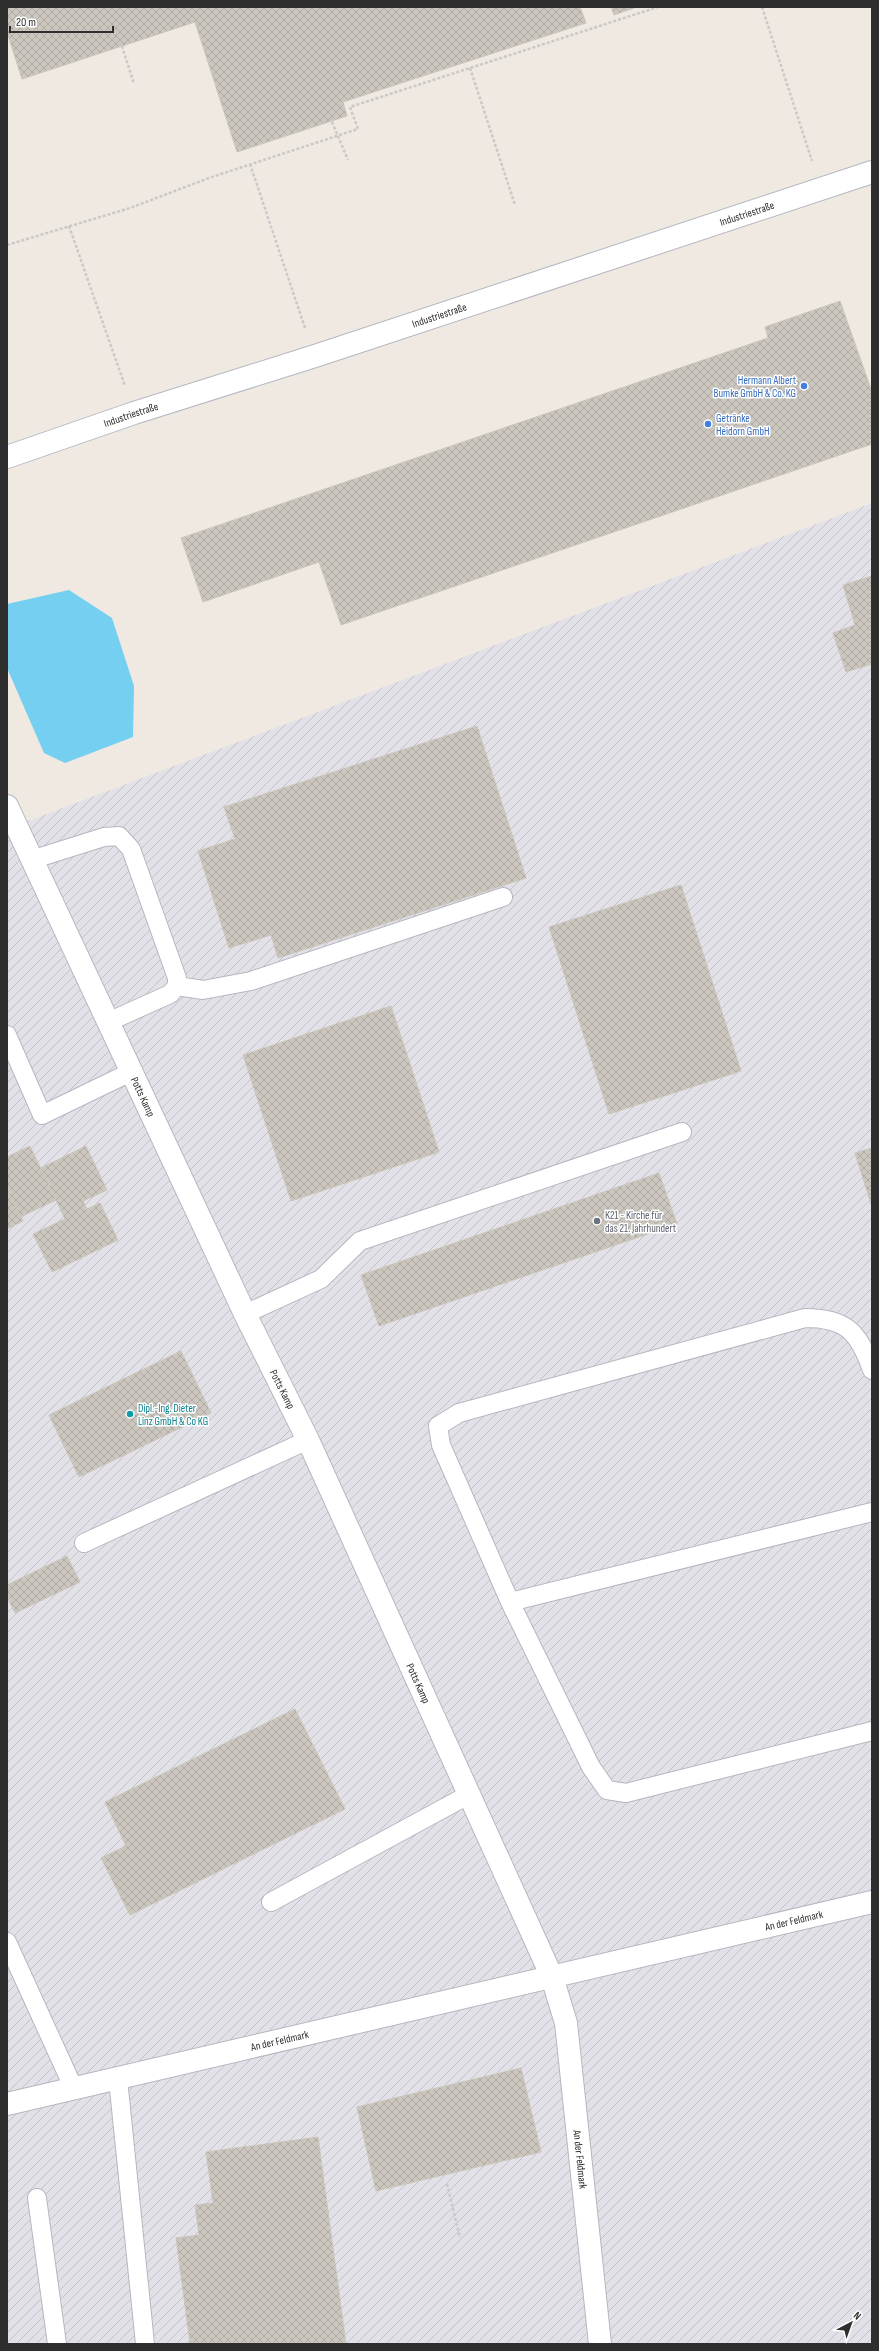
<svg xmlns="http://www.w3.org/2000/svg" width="879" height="2351" viewBox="0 0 879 2351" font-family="'Sofia Sans Condensed',sans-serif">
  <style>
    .industrial { fill: url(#industrial-furrows) }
    .water { fill: #75cff0 }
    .building { fill: url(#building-cross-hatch); stroke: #cbc5ba }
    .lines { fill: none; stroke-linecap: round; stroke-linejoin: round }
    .service-casing { stroke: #b4b7c1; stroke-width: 20 }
    .minor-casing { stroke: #b4b7c1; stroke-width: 24 }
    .path { stroke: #c9c9c9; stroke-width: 2.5; stroke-dasharray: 3 2; stroke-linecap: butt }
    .service { stroke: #fff; stroke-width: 18 }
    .minor { stroke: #fff; stroke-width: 22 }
    .shop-dot { fill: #3f7fe0; stroke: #fff; stroke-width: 1.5 }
    .worship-dot { fill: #6b7280; stroke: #fff; stroke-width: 1.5 }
    .culture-dot { fill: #0f9aa8; stroke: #fff; stroke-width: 1.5 }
    .labels { text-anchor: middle; stroke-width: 3; stroke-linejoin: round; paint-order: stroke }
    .street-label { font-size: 11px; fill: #2e2e2e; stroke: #fff }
    .shop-label { font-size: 11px; fill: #366cbe; stroke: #fff; text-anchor: end }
    .worship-label { font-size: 11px; fill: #5b616d; stroke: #fff; text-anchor: start }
    .culture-label { font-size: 11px; fill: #0d838f; stroke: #fff; text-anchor: start }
  </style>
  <defs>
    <pattern id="industrial-furrows" width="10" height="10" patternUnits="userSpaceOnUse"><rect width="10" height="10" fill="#e3e1e8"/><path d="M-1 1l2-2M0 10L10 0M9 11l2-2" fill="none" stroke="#c3c1c7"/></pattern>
    <pattern id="building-cross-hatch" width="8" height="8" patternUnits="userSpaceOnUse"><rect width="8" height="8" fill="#cbc7bf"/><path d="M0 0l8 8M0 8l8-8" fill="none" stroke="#afaba4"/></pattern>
  </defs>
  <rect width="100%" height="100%" fill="#efe9e1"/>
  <!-- industrial -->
  <path class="industrial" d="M872,503V2344H7V829Z"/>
  <!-- water -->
  <path class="water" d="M69,590L112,618L134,686L133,737L65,763L44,753L7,668V604Z"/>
  <!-- building -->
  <path class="building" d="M7,7H580L586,23L343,102L347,116L237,152L195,22L22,79L7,32Z
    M611,7H637L614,15Z
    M840,301L872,392V444L341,625L319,562L203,602L181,538L768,338L765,327Z
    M872,576V664L846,672L833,633L855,625L843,585Z
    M477,726L526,878L278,958L271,935L229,948L198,851L235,839L224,807Z
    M681,885L741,1071L609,1114L549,927Z
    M391,1006L439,1152L291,1201L243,1055Z
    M30,1146L56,1200L20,1217L7,1189V1157Z
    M86,1146L107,1190L83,1201L87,1209L100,1203L118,1240L52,1272L33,1234L65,1219L41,1168Z
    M872,1148V1207L855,1153Z
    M659,1173L677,1224L379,1326L361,1275Z
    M7,1189L23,1221L7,1229Z
    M181,1351L211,1413L79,1477L49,1415Z
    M67,1556L80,1582L15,1613L7,1596V1585Z
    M295,1709L345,1809L130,1915L101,1858L126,1846L105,1802Z
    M521,2068L541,2152L376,2191L357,2107Z
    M318,2137L346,2344H190L176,2238L199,2235L195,2205L213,2203L206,2152Z"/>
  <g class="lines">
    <!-- service casing -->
    <g class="service-casing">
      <path id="service" d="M31,860L104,837L119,836L131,849L177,978V986L170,994L108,1022
        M177,986L203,990L251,981L503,897
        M7,1035L42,1115L133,1071
        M245,1314L321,1279L360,1241L682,1132
        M872,1370C859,1333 847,1318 805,1318L459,1413L438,1426L441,1445L510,1602L591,1767L607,1790L626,1793L872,1731
        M84,1543L308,1440
        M510,1602L872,1512
        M271,1902L470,1794
        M7,1942L74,2089
        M118,2079L145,2344
        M37,2198L57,2344"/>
    </g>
    <!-- minor casing -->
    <g class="minor-casing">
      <g id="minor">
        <path id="s1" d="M7,457L134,413L315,356L872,172"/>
        <path id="s2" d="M7,806L245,1314L308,1440L552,1977L566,2023L600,2344"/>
        <path id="s3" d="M7,2104L872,1902"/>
      </g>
    </g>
    <!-- path -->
    <path class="path" d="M762,7L812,161
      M122,46L134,84
      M470,68L515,205
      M332,122L348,160
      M250,164L305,328
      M69,226L125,386
      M7,245L130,208L209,178L358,129L350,107L658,7
      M447,2184L460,2238"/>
    <!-- service -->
    <use href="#service" class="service"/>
    <!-- minor -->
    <use href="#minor" class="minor"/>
  </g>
  <!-- markers -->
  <g class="shop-dot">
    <circle cx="804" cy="386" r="4"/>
    <circle cx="708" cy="424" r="4"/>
  </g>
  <circle class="worship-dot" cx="597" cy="1221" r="4"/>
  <circle class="culture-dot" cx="130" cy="1414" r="4"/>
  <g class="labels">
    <!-- street labels -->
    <g class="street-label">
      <text dy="4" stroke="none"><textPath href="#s1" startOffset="779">Industriestraße</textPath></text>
      <text dy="4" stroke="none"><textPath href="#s1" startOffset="455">Industriestraße</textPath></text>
      <text dy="4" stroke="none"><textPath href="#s1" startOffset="131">Industriestraße</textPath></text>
      <text dy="4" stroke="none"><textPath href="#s2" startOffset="321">Potts Kamp</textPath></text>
      <text dy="4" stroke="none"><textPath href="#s2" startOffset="645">Potts Kamp</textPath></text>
      <text dy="4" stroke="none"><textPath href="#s2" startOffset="969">Potts Kamp</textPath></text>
      <text dy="4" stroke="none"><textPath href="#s3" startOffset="808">An der Feldmark</textPath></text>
      <text dy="4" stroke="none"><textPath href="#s3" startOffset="280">An der Feldmark</textPath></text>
      <text dy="4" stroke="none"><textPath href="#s2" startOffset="1477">An der Feldmark</textPath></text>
    </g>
    <!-- shop labels -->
    <g class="shop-label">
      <text x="796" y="384">Hermann Albert<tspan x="796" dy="13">Bumke GmbH &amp; Co. KG</tspan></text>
      <text x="716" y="422" text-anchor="start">Getränke<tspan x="716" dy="13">Heidorn GmbH</tspan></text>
    </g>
    <!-- worship labels -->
    <g class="worship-label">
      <text x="605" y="1219">K21 - Kirche für<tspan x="605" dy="13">das 21. Jahrhundert</tspan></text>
    </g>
    <!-- culture labels -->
    <g class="culture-label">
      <text x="138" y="1412">Dipl.-Ing. Dieter<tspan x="138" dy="13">Linz GmbH &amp; Co KG</tspan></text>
    </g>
  </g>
  <!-- border -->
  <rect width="879" height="2351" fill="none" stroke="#2e2e2e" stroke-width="16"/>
  <!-- north arrow -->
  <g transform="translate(851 2323) rotate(41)" stroke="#ffffff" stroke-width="3" paint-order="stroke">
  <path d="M0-3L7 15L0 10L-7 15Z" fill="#2e2e2e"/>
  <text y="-6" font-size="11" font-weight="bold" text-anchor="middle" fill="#2e2e2e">N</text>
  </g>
  <!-- scale -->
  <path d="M10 26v6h103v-6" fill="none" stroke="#2e2e2e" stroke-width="2"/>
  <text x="16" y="26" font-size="12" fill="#2e2e2e" stroke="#ffffff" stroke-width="3" paint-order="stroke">20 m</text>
</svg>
